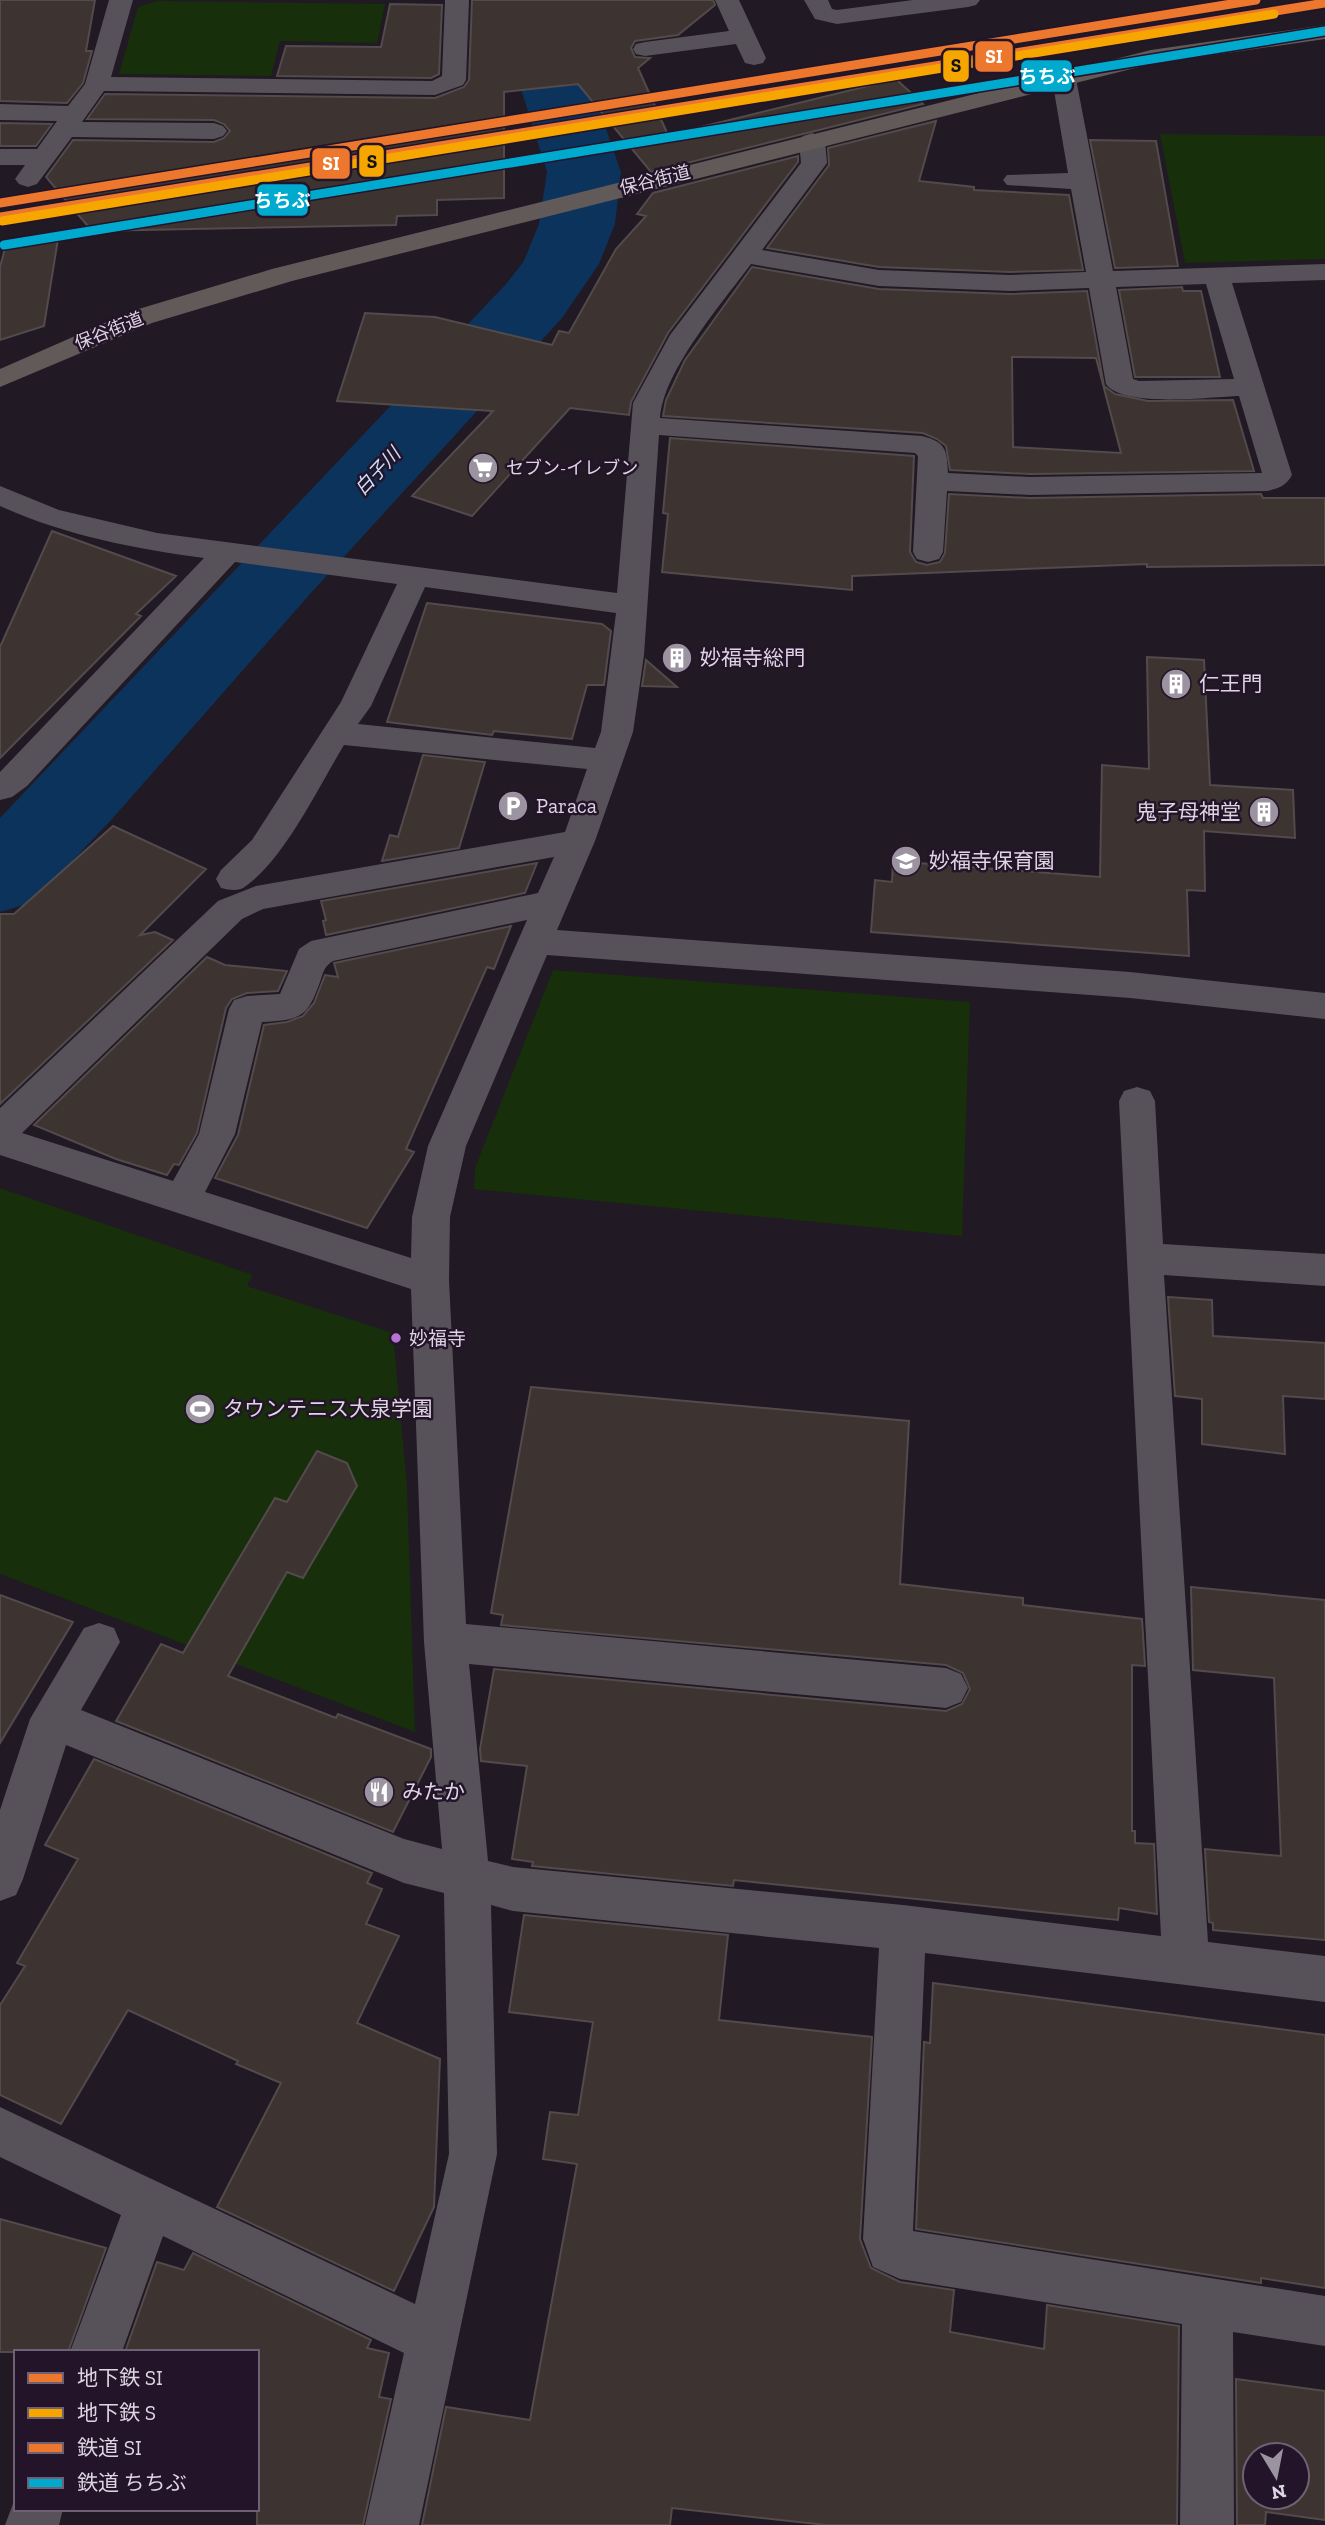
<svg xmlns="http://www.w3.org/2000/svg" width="1325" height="2525" viewBox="0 0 1325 2525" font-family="'Zilla Slab','Noto Sans JP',serif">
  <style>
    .green { fill: #172f0a }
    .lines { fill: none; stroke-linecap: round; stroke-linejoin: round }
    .river { fill: #0c335c; fill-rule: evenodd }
    .building { fill: #3d3431; stroke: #524a4b; stroke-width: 2; fill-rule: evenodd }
    .minor { fill: #57525a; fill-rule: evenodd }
    .major { fill: #625959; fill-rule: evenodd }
    .rail-1-casing { stroke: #231429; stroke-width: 12 }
    .rail-2-casing { stroke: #231429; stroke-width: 12 }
    .rail-1 { stroke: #ed772d; stroke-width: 9 }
    .rail-2 { stroke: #00a9ce; stroke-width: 9 }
    .metro-1-casing { stroke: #231429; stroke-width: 12 }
    .metro-2-casing { stroke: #231429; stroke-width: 12 }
    .metro-1 { stroke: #ed772d; stroke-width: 9 }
    .metro-2 { stroke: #f7a600; stroke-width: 9 }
    .bus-dot { fill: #b673d3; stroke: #231429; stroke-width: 2.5 }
    .labels { text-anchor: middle; stroke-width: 5; stroke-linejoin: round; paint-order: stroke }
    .far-street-label { font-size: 18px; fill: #ded5e3; stroke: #231429 }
    .far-poi-label { font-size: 18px; fill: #ded5e3; stroke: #231429; text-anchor: start }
    .far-water-label { font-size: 19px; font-style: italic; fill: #c8e1fe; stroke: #231429 }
    .bus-label { font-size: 19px; fill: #ded5e3; stroke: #231429; text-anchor: start }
    .poi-label { font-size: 21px; fill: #ded5e3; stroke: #231429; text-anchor: start }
    .line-badge { stroke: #231429; stroke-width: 2.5 }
    .badge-label { font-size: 19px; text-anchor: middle; font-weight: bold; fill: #fff }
    .pale-badge-label { font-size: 19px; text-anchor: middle; font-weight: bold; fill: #111 }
  </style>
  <rect width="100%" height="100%" fill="#211924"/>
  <!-- green -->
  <path class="green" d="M156,1L385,4L377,43L280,41L271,76L119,74L138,7Z
    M1160,134L1325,136V259L1185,263Z
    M553,970L970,1002L962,1236L474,1189L475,1168Z
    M0,1188L253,1275L247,1286L393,1333L407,1485L415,1732L0,1574Z"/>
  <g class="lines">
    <!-- river -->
    <path class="river" d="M493,0H561L621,172L615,224L599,264L562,318L310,594L112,819L34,902L0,912V818L506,284L524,261L539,224L547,172Z"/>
  </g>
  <!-- building -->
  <path class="building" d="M0,0H95L86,51H92L83,83L67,103L0,101Z
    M472,0H713L715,5L678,35L635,41L631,48L635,57L650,58L638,68L668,135L896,79L923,104L651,172L578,84L504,92V198L437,200V215L397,216L396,225L92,231L46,177L73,140L214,142L224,138L230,131L224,124L214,120L87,119L105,94L435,98L464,87L469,80Z
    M390,4L442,5L439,74L431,78L277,76L286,46L381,47Z
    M936,121L919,181L974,187V190L1069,195L1083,270L1010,272L879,267L767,248L829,165L828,148Z
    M0,123L52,124L36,146H0Z
    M1090,140L1156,141L1178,266L1115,268Z
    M798,156V162L668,333L631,402L629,415L570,408L472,516L412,496L493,411L337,401L365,313L435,317L552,345L559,331L569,333L616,249L646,216L637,214L653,193Z
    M58,239L44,326L0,340V267L7,241Z
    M752,267L879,289L1010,294L1087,291L1104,386L1115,394L1148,401L1233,400L1254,471L1030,474L950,470L946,446L937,439L923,433L663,416L666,400L685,360ZM1012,357L1096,358L1121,453L1013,447Z
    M1182,287L1183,291H1201L1220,377H1135L1119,290Z
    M670,438L914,456L910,552L916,562L927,565L940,562L945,553L949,494L1030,498L1261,494L1263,498H1325V565L1147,567V564L852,576V590L662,572L668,514L663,513Z
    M52,531L176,576L136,614L141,616L0,758V647Z
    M427,603L602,624L611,631L604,685H587L572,739L494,731L492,735L387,722Z
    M1147,657L1204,660L1210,785L1293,790L1295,838L1204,831L1205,891L1187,890L1189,956L871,932L875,880L892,882L893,861L1100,877L1102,765L1149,769Z
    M646,660L677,687L642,686Z
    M423,755L485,762L459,848L382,861L390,835L398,837Z
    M113,826L206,869L140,935L155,932L173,940L0,1104V914H14Z
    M537,863L525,893L326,935L323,921L326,920L321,901Z
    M511,926L494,969L487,967L406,1149L414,1152L367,1228L215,1178L238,1135L264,1025L287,1022L303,1016L314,1003L325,975L338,977L334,963Z
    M207,957L225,965L287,971L278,991L247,993L232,999L226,1008L197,1133L179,1165L174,1164L167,1175L116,1159L34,1125Z
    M1168,1297L1212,1300L1213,1336L1325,1343V1399L1283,1396L1285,1454L1202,1444V1399L1175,1396Z
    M531,1387L909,1421L900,1584L1023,1598V1605L1142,1619L1145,1666L1132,1665V1831H1135V1843L1154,1844L1157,1914L1119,1908L1118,1920L734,1880L733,1886L532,1866L533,1862L512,1859L527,1766L481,1761L480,1749L494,1669L946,1711L962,1704L970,1689L963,1673L946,1665L501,1625L503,1615L491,1613Z
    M317,1451L347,1463L357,1486L303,1578L287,1572L228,1676L336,1718L338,1714L431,1749V1757L393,1832L116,1721L161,1644L183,1653L275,1498L287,1502Z
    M1191,1587L1325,1600V1940L1213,1930V1923L1209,1922L1205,1849L1281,1856L1274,1678L1193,1670Z
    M0,1595L73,1622L0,1743Z
    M94,1759L372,1873L367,1883L382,1889L366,1924L399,1936L357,2023L440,2059L434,2207L394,2291L217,2207L281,2083L236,2064L238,2061L128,2010L61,2124L0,2095V2005L25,1966L17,1963L78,1859L45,1845Z
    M524,1915L728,1935L719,2020L872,2037L860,2239L871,2268L900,2282L954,2290L950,2332L1044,2349L1047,2305L1179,2326L1177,2525H826L672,2508L670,2525H422L446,2407L530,2420L577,2164L543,2159L550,2112L578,2115L593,2022L509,2012Z
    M933,1983L1325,2035V2288L1261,2278V2283L916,2229L924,2042L930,2043Z
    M0,2219L106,2248L68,2352H0Z
    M193,2253L371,2340L367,2348L389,2353L379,2397L391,2399L363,2525H257V2352H125L157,2262L184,2270Z
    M1236,2379L1325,2391V2520L1266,2512L1265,2525H1237ZM1255,2455H1297V2497H1255Z"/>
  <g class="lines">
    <!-- minor -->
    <path class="minor" d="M109,0H133L111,77L432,81L442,76L445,0H469L466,80L463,85L435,95L104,91L82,122L214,123L223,126L227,131L223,136L214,139L72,137L37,184L28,187L19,184L15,179L25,165H0V149H37L57,121L0,120V104L68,106L85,84Z
      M715,0H739L766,58L763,63L754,65L745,63L736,44L645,56L636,54L633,49L636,44L645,42L729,31Z
      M804,0H828L832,9L837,10L913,0H980L976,5L968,7L837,24L815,19Z
      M1064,72L1073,74L1076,79L1113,271L1325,264V280L1232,283L1292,475C1286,486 1279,488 1267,491L1030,495L947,491L943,552L939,559L928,562L917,559L913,552L918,456L915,453L659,435L644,655L633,732L595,841L557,930L1130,972L1325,993V1019L1130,998L547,955L466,1146L450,1217L449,1280L466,1624L946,1668L961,1674L968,1688L961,1702L946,1708L469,1664L488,1861L513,1867L903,1905L1161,1936L1119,1101L1124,1091L1137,1087L1150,1091L1155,1101L1163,1244L1325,1254V1286L1164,1275L1208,1942L1325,1956V2002L925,1953L913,2231L1325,2296V2346L1233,2332L1234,2525H1180L1182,2324L900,2279L873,2267L863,2239L879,1948L513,1911L491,1905L497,2154L419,2525H365L404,2353L163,2236L122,2352H70L121,2215L0,2157V2107L415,2304L449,2154L444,1893L404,1883L66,1745L23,1879L16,1895L0,1901V1810L30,1719L84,1628L99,1623L114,1628L120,1642L81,1710L404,1839L442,1849L424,1642L411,1289L0,1155V1108L218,901L256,886L565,832L587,769L344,745C319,786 285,858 246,886C238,892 230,890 221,888L216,879L221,870L252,840L341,702L397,584L235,562L27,786L12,797L0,800V772L204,558C135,549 64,535 0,506V486L59,510L157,533L617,593L633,403L670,335L801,163L799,141L803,136L812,133L821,136L825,141L827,163L762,250L879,270L1010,275L1086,272L1071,189L1007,185L1003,180L1007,175L1068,173L1052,79L1055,74ZM751,264L879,286L1010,291L1089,288L1106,384C1123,408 1210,397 1239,396L1262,473L1030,477L948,473C947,450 946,442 922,436L660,418C663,371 723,302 751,264ZM1206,284L1234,379L1139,381L1133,379L1116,287ZM425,587L616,613L601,732L595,748L358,724L371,706ZM554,857L538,893L311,941L299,949L280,994L247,996L234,1000L229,1009L199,1134L173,1181L22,1133L242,919L263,909ZM527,920L428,1146L412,1217L411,1258L205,1192L235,1134L262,1022C302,1020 308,1017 321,979C324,970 325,966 333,961Z
      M16,2496V2509H63L59,2525H5Z"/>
    <!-- major -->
    <path class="major" d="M1325,25V39L1151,64L292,281L152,323L0,387V369L132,311L272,269L1151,50Z"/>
    <!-- rail-1 casing -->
    <g class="rail-1-casing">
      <path id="rail-1" d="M0,203L1256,0"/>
    </g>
    <!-- rail-2 casing -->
    <g class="rail-2-casing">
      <path id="rail-2" d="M4,245L1325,31"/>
    </g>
    <!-- rail-1 -->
    <use href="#rail-1" class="rail-1"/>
    <!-- rail-2 -->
    <use href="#rail-2" class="rail-2"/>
    <!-- metro-1 casing -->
    <g class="metro-1-casing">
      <path id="metro-1" d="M0,217L1325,3"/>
    </g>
    <!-- metro-2 casing -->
    <g class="metro-2-casing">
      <path id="metro-2" d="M2,221L1274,14"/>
    </g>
    <!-- metro-1 -->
    <use href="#metro-1" class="metro-1"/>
    <!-- metro-2 -->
    <use href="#metro-2" class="metro-2"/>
  </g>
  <!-- icons -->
  <defs>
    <g id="supermarket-disc" transform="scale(1.575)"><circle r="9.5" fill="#9c93a0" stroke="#231429"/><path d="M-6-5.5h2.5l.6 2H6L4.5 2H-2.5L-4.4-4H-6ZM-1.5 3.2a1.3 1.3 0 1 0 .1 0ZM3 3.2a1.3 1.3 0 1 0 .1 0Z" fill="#fff"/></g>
    <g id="building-disc" transform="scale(1.575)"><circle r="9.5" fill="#9c93a0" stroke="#231429"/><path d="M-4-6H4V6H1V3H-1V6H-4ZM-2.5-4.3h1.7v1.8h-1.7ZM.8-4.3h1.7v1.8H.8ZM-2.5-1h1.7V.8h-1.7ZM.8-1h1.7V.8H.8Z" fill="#fff"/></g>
    <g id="parking-disc" transform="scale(1.575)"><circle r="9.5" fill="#9c93a0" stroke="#231429"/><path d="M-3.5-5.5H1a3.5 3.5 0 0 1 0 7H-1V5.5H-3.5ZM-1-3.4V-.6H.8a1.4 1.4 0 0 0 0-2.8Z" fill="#fff"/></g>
    <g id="school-disc" transform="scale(1.575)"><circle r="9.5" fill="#9c93a0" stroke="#231429"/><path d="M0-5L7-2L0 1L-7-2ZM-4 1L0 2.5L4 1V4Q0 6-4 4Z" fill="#fff"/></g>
    <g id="stadium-disc" transform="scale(1.575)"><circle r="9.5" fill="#9c93a0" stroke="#231429"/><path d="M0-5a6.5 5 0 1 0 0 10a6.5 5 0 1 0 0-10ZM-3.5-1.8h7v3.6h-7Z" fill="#fff"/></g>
    <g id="restaurant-disc" transform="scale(1.575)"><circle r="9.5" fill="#9c93a0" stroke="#231429"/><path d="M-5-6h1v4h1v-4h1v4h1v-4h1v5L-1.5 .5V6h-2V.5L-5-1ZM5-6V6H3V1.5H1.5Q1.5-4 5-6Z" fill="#fff"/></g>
  </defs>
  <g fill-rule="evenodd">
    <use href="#supermarket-disc" x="483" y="468"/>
    <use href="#building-disc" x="677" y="658"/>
    <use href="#building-disc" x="1176" y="684"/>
    <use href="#parking-disc" x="513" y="806"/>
    <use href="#building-disc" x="1264" y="812"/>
    <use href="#school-disc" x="906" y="861"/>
    <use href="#stadium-disc" x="200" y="1409"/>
    <use href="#restaurant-disc" x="379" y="1792"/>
  </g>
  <!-- markers -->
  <circle class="bus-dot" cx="396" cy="1338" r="6"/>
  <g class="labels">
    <!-- far-street labels -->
    <g class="far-street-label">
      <text transform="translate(655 180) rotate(-14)" y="6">保谷街道</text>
      <text transform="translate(109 331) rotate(-22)" y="6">保谷街道</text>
    </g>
    <!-- far-poi labels -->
    <g class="far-poi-label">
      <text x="506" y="474">セブン-イレブン</text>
    </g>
    <!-- far-water labels -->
    <g class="far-water-label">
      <text transform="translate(377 471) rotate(-47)" y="7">白子川</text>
    </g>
    <!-- bus labels -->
    <g class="bus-label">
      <text x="409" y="1345">妙福寺</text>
    </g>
    <!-- poi labels -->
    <g class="poi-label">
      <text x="700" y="665">妙福寺総門</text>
      <text x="1199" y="691">仁王門</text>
      <text x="536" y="813">Paraca</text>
      <text x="1241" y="819" text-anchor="end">鬼子母神堂</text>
      <text x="929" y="868">妙福寺保育園</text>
      <text x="223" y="1416">タウンテニス大泉学園</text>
      <text x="402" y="1799">みたか</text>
    </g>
  </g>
  <g class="line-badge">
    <rect x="974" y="40" width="40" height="33" rx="7" fill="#ed772d"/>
    <rect x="942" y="49" width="28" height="34" rx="7" fill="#f7a600"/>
    <rect x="1020" y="59" width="53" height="34" rx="7" fill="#00a9ce"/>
    <rect x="358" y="144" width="27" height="34" rx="7" fill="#f7a600"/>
    <rect x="311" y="147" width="40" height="33" rx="7" fill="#ed772d"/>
    <rect x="256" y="183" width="53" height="34" rx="7" fill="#00a9ce"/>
  </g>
  <g class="badge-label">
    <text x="994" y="63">SI</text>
    <text x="1047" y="83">ちちぶ</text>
    <text x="331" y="170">SI</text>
    <text x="282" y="207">ちちぶ</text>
  </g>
  <g class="pale-badge-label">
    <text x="956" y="72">S</text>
    <text x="372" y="168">S</text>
  </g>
  <!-- legend -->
  <rect x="14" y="2350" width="245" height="161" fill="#231429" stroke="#6e6173" stroke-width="2"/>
  <rect x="28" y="2373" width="35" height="10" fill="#ed772d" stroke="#6e6173" stroke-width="2"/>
  <text x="77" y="2385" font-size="21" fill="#ded5e3">地下鉄 SI</text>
  <rect x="28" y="2408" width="35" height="10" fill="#f7a600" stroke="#6e6173" stroke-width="2"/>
  <text x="77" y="2420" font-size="21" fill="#ded5e3">地下鉄 S</text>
  <rect x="28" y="2443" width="35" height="10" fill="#ed772d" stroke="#6e6173" stroke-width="2"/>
  <text x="77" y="2455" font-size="21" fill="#ded5e3">鉄道 SI</text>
  <rect x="28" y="2478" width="35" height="10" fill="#00a9ce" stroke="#6e6173" stroke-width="2"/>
  <text x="77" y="2490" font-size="21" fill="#ded5e3">鉄道 ちちぶ</text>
  <!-- north arrow -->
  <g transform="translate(1276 2476) rotate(170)"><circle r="33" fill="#231429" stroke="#6e6173" stroke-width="2"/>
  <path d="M0-5L12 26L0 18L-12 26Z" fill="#9c93a0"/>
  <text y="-10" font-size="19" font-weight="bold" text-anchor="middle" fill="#ded5e3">N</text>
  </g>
</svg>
